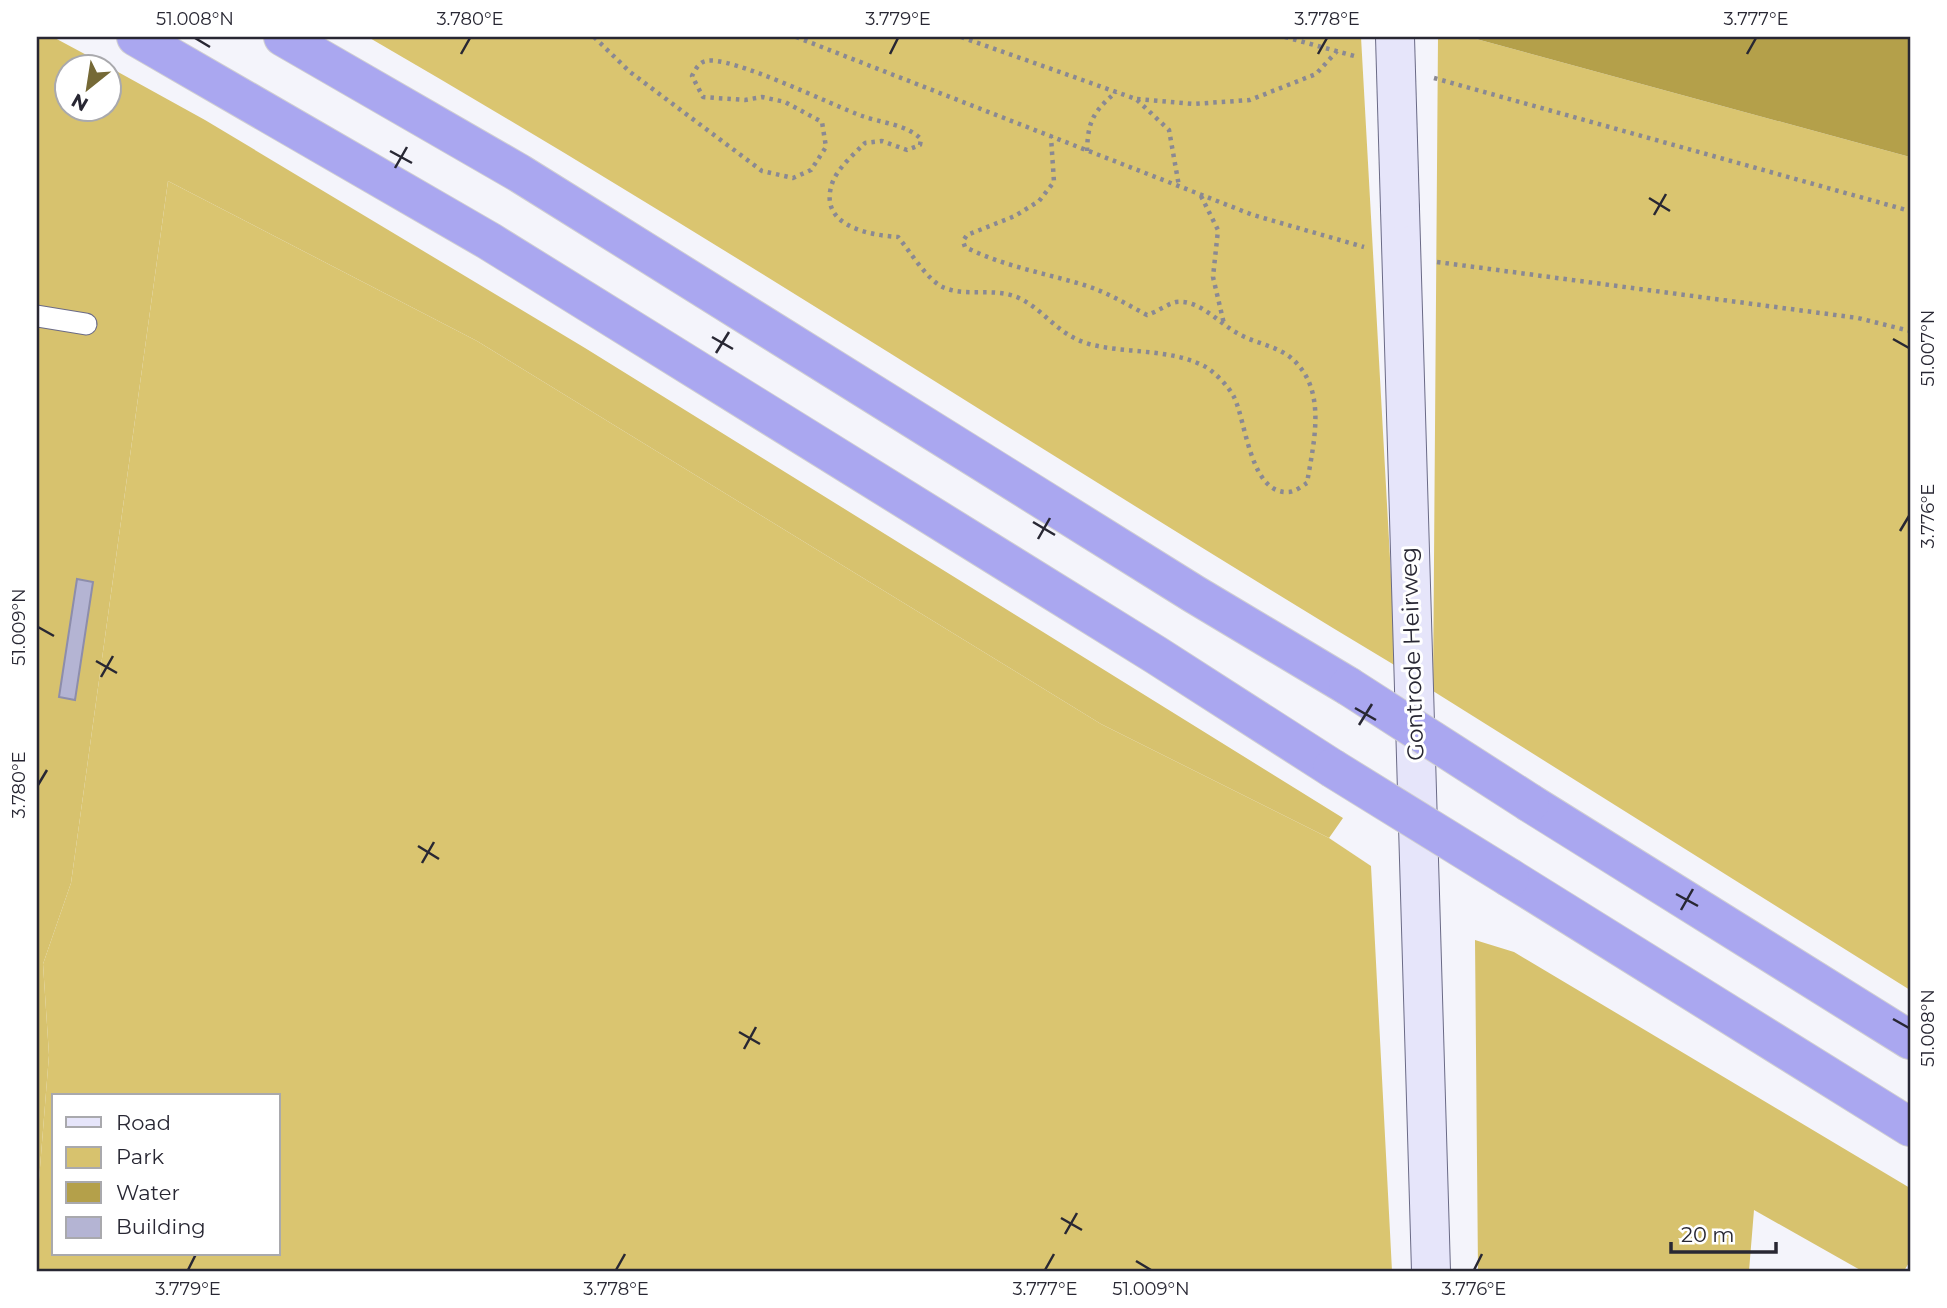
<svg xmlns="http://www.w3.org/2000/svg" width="1947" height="1308" viewBox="0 0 1947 1308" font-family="Montserrat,sans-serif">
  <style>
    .green { fill: #d7c26e }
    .forest { fill: #dac570; fill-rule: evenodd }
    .water { fill: #b4a04a }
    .building { fill: #b4b4d3; stroke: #8d8dab; stroke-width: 2 }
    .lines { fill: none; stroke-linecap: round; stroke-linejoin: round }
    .lane-casing { stroke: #6a6a86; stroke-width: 23 }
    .secondary-casing { stroke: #6a6a86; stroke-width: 40 }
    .highway-casing { stroke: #d0cfd2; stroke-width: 40 }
    .path { stroke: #8a8993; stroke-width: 4.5; stroke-dasharray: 3.5 5; stroke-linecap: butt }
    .lane { stroke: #fff; stroke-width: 21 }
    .secondary { stroke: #e6e5fa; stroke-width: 38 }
    .highway { stroke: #aaa7f0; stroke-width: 38 }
    .secondary-bridge-casing { stroke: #6a6a86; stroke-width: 40; stroke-linecap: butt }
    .highway-bridge-casing { stroke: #d0cfd2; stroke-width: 40; stroke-linecap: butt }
    .secondary-bridge { stroke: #e6e5fa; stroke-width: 38 }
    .highway-bridge { stroke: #aaa7f0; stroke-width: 38 }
    .ticks { fill: none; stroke: #282733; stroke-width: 2.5 }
    .labels { text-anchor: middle; stroke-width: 6; stroke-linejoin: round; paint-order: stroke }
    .street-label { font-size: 23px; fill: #282733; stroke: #fff }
    .neatline { fill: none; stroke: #282733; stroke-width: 2.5 }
    .ticks-label { font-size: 18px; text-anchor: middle; fill: #282733 }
  </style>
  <rect width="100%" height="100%" fill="#f4f4fb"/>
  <!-- green -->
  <path class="green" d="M37,37H53L107,66H66V108H108L109,67L205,120L585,348L1343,818L1329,838L1101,724L477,341L168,181L71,883L43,964L49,1055L37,1205Z
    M1475,940L1514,952L1910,1188V1261L1904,1271H1862L1754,1210L1749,1271H1478Z"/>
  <!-- forest -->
  <path class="forest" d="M368,37H1361L1396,666C1052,459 716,238 368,37Z
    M1438,37H1469L1910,157V990L1433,691Z
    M168,181L477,341L1101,724L1329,838L1371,866L1392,1271H37V1205L49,1055L43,964L71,883ZM54,1096H278V1254H54Z"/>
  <!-- water -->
  <path class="water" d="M1469,37H1910V157Z"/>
  <!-- building -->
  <path class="building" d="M77,579L93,582L75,700L59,697Z"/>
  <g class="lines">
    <!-- lane casing -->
    <g class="lane-casing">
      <path id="lane" d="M37,316L86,324"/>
    </g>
    <!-- secondary casing -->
    <g class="secondary-casing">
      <path id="secondary" d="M1400,209L1431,1271"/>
    </g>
    <!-- highway casing -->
    <g class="highway-casing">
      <path id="highway" d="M136,37L489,241L1156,655L1332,768
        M283,37L519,173L1194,594L1348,686
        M1530,803L1910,1040
        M1510,878L1910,1127"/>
    </g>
    <!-- path -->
    <path class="path" d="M594,37L630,72L762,171L793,178L811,170L826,147L822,122L785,102L762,97L745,100L703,97L692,76C695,70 699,62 706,61C730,55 834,106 862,116C881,123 906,124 921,139L920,145L907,150L882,141L865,143C854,154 839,167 833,181C816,225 867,235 898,237C910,251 928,282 945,288C968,297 995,287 1019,298C1046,311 1056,334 1089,344C1127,354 1168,348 1204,366C1214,371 1229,387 1234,397C1246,421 1250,494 1288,492C1295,492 1302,486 1307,483C1314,441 1328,388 1290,357C1274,345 1254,343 1237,333C1219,323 1199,299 1176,302C1167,304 1157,312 1147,315C1126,304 1107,292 1084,285C1044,273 1003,266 965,247L963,241L967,235L1015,216L1039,201L1054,182L1051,137
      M796,37L1253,215L1364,247
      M961,37L1136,99L1169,130L1179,186
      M1285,37L1358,57
      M1434,78L1910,211
      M1137,99L1193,104L1250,100L1316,74L1337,51
      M1087,151C1088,121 1093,112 1116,92
      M1201,196L1218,230L1213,277L1224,324
      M1437,262L1858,318L1910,331"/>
    <!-- lane -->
    <use href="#lane" class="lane"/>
    <!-- secondary -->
    <use href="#secondary" class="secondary"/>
    <!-- highway -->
    <use href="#highway" class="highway"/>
    <!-- secondary-bridge casing -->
    <g class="secondary-bridge-casing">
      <path id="secondary-bridge" d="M1395,37L1400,209"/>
    </g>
    <!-- highway-bridge casing -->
    <g class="highway-bridge-casing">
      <path id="highway-bridge" d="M1348,686L1530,803
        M1332,768L1510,878"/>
    </g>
    <!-- secondary-bridge -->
    <use href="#secondary-bridge" class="secondary-bridge"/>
    <!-- highway-bridge -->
    <use href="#highway-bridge" class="highway-bridge"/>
  </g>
  <!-- ticks -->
  <path class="ticks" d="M195,38L210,47M461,54L470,38M890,54L898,38M1318,54L1327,38M1747,54L1756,38M390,151L412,163M395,168L407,147M1649,198L1670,211M1654,215L1666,194M712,337L733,349M1893,339L1909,348M716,353L729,332M1033,522L1055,535M1900,531L1909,516M1038,539L1050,518M38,627L54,636M96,661L117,673M101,677L113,656M1355,708L1376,720M1359,725L1372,704M38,785L47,770M418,846L439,859M422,863L434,842M1676,894L1698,906M1681,910L1693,889M1893,1019L1909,1028M739,1032L760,1044M744,1049L756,1027M1061,1218L1082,1230M1065,1234L1077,1213M1136,1261L1151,1270M188,1270L196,1254M616,1270L625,1254M1045,1270L1054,1254M1474,1270L1482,1254"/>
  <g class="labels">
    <!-- street labels -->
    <g class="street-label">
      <text transform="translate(1412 654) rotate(-92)" y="8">Gontrode Heirweg</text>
    </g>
  </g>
  <!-- border -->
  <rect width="1947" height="1308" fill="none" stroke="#ffffff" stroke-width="77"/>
  <!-- legend -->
  <rect x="52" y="1094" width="228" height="161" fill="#ffffff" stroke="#a9a9ad" stroke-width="2"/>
  <rect x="66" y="1117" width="35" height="10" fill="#e6e5fa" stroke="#a9a9ad" stroke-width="2"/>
  <text x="116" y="1130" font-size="21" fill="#282733">Road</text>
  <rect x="66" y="1147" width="35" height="21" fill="#d7c26e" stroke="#a9a9ad" stroke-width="2"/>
  <text x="116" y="1164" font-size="21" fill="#282733">Park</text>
  <rect x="66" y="1182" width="35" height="21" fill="#b4a04a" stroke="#a9a9ad" stroke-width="2"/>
  <text x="116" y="1200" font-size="21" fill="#282733">Water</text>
  <rect x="66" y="1217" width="35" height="21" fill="#b4b4d3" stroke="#a9a9ad" stroke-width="2"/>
  <text x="116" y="1234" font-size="21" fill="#282733">Building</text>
  <!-- north arrow -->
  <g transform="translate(88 88) rotate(210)"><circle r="33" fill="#ffffff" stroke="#a9a9ad" stroke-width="2"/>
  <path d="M0-5L12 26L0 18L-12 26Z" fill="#756936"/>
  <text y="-10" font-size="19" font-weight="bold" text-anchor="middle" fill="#282733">N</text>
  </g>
  <!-- scale -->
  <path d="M1671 1242v10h105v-10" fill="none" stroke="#282733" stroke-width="3.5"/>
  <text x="1681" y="1242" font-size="21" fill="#282733" stroke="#ffffff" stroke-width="5" paint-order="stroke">20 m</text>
  <rect x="38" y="38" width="1871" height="1232" class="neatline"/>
  <g class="ticks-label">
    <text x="195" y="25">51.008°N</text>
    <text x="470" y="25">3.780°E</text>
    <text x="898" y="25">3.779°E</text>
    <text x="1327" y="25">3.778°E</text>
    <text x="1756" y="25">3.777°E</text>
    <text transform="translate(1928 348) rotate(-90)" y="6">51.007°N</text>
    <text transform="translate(1928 516) rotate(-90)" y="6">3.776°E</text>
    <text transform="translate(19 627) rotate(-90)" y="6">51.009°N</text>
    <text transform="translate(19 785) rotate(-90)" y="6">3.780°E</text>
    <text transform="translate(1928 1028) rotate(-90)" y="6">51.008°N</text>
    <text x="188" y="1295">3.779°E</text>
    <text x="616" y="1295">3.778°E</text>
    <text x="1045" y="1295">3.777°E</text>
    <text x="1151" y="1295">51.009°N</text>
    <text x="1474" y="1295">3.776°E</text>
  </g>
</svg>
